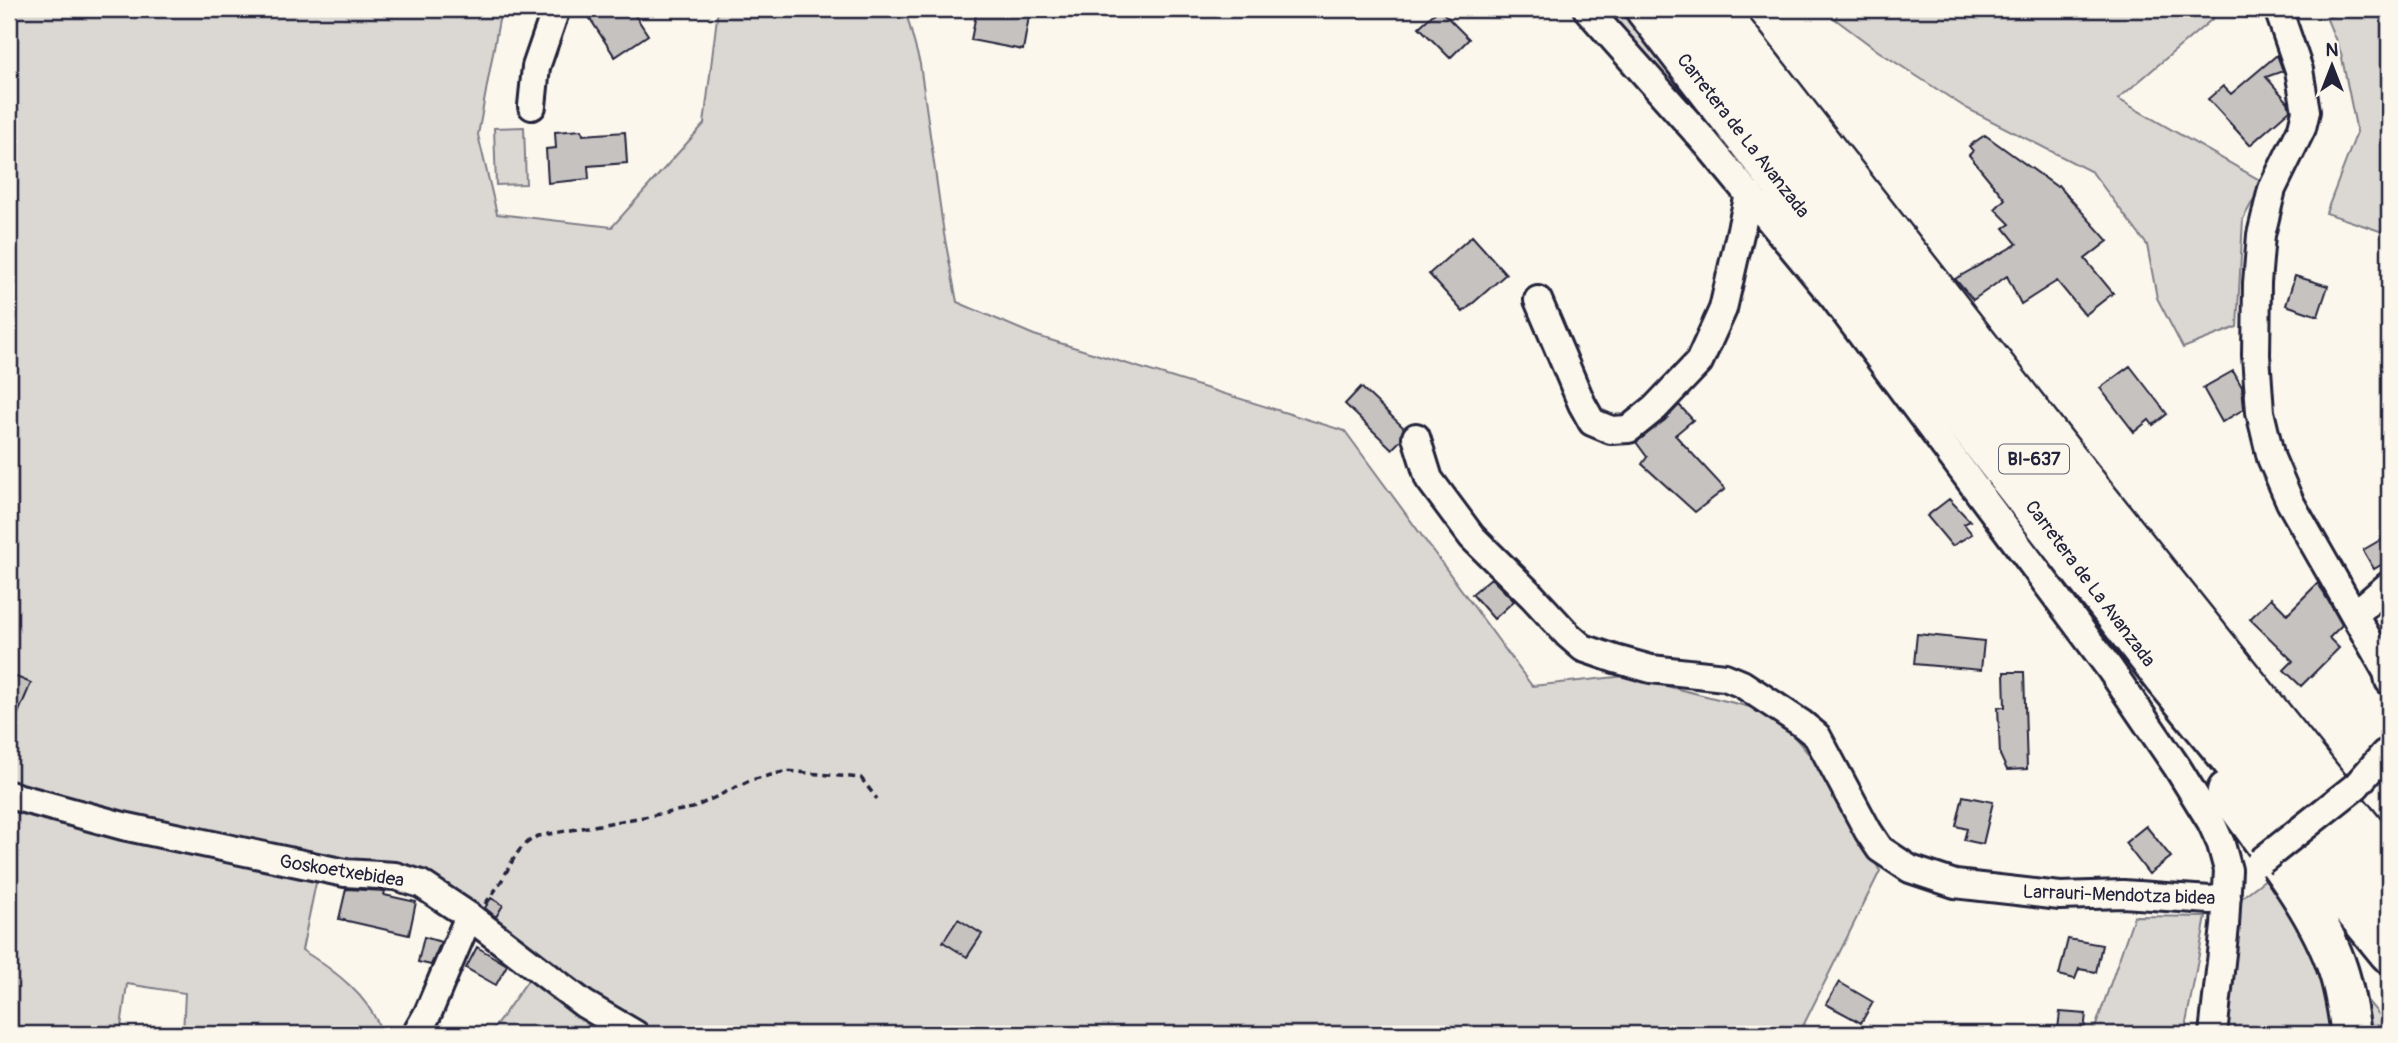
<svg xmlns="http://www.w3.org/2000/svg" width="2398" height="1043" viewBox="0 0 2398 1043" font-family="Pangolin,sans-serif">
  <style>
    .green { fill: #dbd8d3; stroke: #7e7d87; stroke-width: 2 }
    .building { fill: #c6c2c0; stroke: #22223b; stroke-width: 2 }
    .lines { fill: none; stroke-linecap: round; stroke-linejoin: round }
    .minor-casing { stroke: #22223b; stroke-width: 32 }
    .major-casing { stroke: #22223b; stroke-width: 38 }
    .highway-casing { stroke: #22223b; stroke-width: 44 }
    .path { stroke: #22223b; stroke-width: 3.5; stroke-dasharray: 7 5; stroke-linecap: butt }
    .minor { stroke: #fbf7ec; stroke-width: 26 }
    .major { stroke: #fbf7ec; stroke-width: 33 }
    .highway { stroke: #fbf7ec; stroke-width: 38 }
    .minor-bridge-casing { stroke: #22223b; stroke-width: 32; stroke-linecap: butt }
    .minor-bridge { stroke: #fbf7ec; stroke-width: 26 }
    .labels { text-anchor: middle; stroke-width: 7; stroke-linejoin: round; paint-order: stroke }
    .shield { fill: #fbf7ec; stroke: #636270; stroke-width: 2 }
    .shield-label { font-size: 18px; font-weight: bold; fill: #22223b }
    .street-label { font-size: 19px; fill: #22223b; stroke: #fbf7ec }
  </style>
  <rect width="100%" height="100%" fill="#fbf7ec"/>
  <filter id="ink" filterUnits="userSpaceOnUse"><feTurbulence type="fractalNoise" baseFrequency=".0143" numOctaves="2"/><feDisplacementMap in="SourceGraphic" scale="14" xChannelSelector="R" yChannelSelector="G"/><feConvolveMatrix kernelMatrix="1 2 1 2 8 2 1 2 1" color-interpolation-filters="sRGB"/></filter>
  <g filter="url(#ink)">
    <!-- green -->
    <path class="green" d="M9,9H501L478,135L497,214L612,227L704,124L718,9H905L920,64L944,234L957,302L1034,335L1345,431L1532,686L1626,676L1774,713L1825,773L1880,871L1799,1034H654L610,1013L405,867L322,856L122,819L9,783Z
      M1601,9H1623L1735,157L1603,11Z
      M1840,9H2224L2118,99L2263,182L2243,219L2237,327L2183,348L2157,298L2147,245L2092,172L1966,108L1878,51L1835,19Z
      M2358,9H2389V234L2326,213L2357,132L2341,53L2326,17Z
      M524,127L526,184L496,185L494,128Z
      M9,803L317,878L302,950C334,970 370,996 382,1034H183L185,993L127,984L120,1034H9Z
      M2271,875L2319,967L2332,1034H2226L2241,898Z
      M2134,916L2206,917L2184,1034H2093Z
      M531,976L616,1034H490Z
      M2352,983L2389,1026V1034H2361Z"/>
    <!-- building -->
    <path class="building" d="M603,9H631L648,35L615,57L589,17Z
      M977,9H1017L1030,11L1023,50L971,40Z
      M1439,9L1469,39L1450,58L1419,27Z
      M2277,55L2283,71L2266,77L2288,102L2290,110L2250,145L2208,99L2223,86L2231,94Z
      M582,130L583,135L625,132L627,163L588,166L589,179L548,183L546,149L556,148L555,132Z
      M1985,135L2056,186L2058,185L2108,241L2085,259L2113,293L2085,315L2057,281L2021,304L2007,276L1973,300L1955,279L2017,244L2004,228L2010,224L1995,209L2005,199L1969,155L1973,151L1969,146Z
      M1472,236L1506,274L1463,312L1429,274Z
      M2295,276L2328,286L2318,316L2286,305Z
      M2130,366L2167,414L2153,425L2149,420L2134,432L2100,388Z
      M2233,371L2242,387L2244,409L2222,422L2203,388Z
      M1361,387L1404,428L1401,440L1392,449L1345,404Z
      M1679,405L1693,420L1675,435L1725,489L1695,512L1642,464L1647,457L1636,442L1665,420Z
      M1949,499L1970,521L1964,524L1972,534L1952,546L1927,516Z
      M2389,535V560L2374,569L2363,550Z
      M1491,578L1514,601L1494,619L1472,594Z
      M2318,583L2342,625L2329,638L2339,648L2301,686L2284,670L2293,661L2250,619L2271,598L2287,614Z
      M1917,634L1984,641L1981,670L1914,664Z
      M2004,672H2024L2027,769L2007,770L2000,755L1998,707H2005Z
      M9,674L31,683L9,735Z
      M1963,796L1993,802L1983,844L1964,840L1967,829L1956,826Z
      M2146,826L2171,857L2149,874L2125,843Z
      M346,889L385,891L384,895L416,902L409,935L339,919Z
      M491,898L503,905L496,917L485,908Z
      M958,919L982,934L967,957L943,942Z
      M424,937L441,942L431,965L418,962Z
      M2068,939L2102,945L2096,972L2079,969L2075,979L2059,975Z
      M477,947L507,965L496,985L466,968Z
      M1839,982L1873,1002L1861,1023L1826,1004Z
      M2060,1012L2086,1014L2084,1031L2058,1029Z"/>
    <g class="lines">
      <!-- minor casing -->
      <g class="minor-casing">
        <path id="minor" d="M1587,9L1707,144L1834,298L2110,669L2177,767L2211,822L2221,844L2228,870L2225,926L2213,1034
          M2278,9L2299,70L2306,111L2302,128L2272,189L2261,235L2257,283L2256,355L2260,412L2271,458L2290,502L2387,672L2389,681
          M532,106L536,67L556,9
          M1538,300L1582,404L1592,422L1611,430L1629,429L1655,408L1699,362L1723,309L1749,194
          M1416,437L1429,479L1472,537L1532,596L1568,635L1583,648L1615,659L1651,669L1725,677L1742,684L1801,723L1817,736L1868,831L1880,849L1910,869L1955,884L2060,896L2123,894L2210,900L2227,897
          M2355,614L2389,585
          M2356,786L2384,754H2389
          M9,795L123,826L345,873L395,876L421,884L469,916L584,1004L635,1034
          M416,1034L428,1013L469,916"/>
      </g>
      <!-- major casing -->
      <g class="major-casing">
        <path id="major" d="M1720,9L2098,494L2389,857"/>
      </g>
      <!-- highway casing -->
      <g class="highway-casing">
        <path id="highway" d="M1645,9L2165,679L2389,953
          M1681,9L2106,550L2389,906
          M2227,791C2265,844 2318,908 2338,970C2345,991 2348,1013 2351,1034"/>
      </g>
      <!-- path -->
      <path class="path" d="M485,904C491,896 497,888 502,880C513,861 517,846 538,836L693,808L751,780L787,771L861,778L877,799"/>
      <!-- minor -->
      <use href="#minor" class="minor"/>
      <!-- major -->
      <use href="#major" class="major"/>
      <!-- highway -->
      <use href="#highway" class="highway"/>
      <!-- minor-bridge casing -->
      <g class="minor-bridge-casing">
        <path id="minor-bridge" d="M2260,862L2356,786"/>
      </g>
      <!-- minor-bridge -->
      <use href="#minor-bridge" class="minor-bridge"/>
    </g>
  </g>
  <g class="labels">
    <!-- shield labels -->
    <rect class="shield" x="1999" y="444.5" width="70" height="29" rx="5"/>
    <g class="shield-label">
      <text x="2034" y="465">BI-637</text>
    </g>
    <!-- street labels -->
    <g class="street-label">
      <text transform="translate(1744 135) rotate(52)" y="7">Carretera de La Avanzada</text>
      <text transform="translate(2091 583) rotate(53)" y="7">Carretera de La Avanzada</text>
      <text transform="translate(342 870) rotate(9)" y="7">Goskoetxebidea</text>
      <text transform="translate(2119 894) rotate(2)" y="7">Larrauri-Mendotza bidea</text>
    </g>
  </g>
  <!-- margin -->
  <rect width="2398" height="1043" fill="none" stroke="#fbf7ec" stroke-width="35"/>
  <rect x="18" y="18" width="2363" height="1008" fill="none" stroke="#22223b" stroke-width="2.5" filter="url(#ink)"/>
  <!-- north arrow -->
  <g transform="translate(2332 66)" stroke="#fbf7ec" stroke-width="5" paint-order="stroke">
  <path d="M0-5L12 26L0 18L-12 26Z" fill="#22223b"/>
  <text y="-10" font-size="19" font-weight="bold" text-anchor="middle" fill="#22223b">N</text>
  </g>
</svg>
